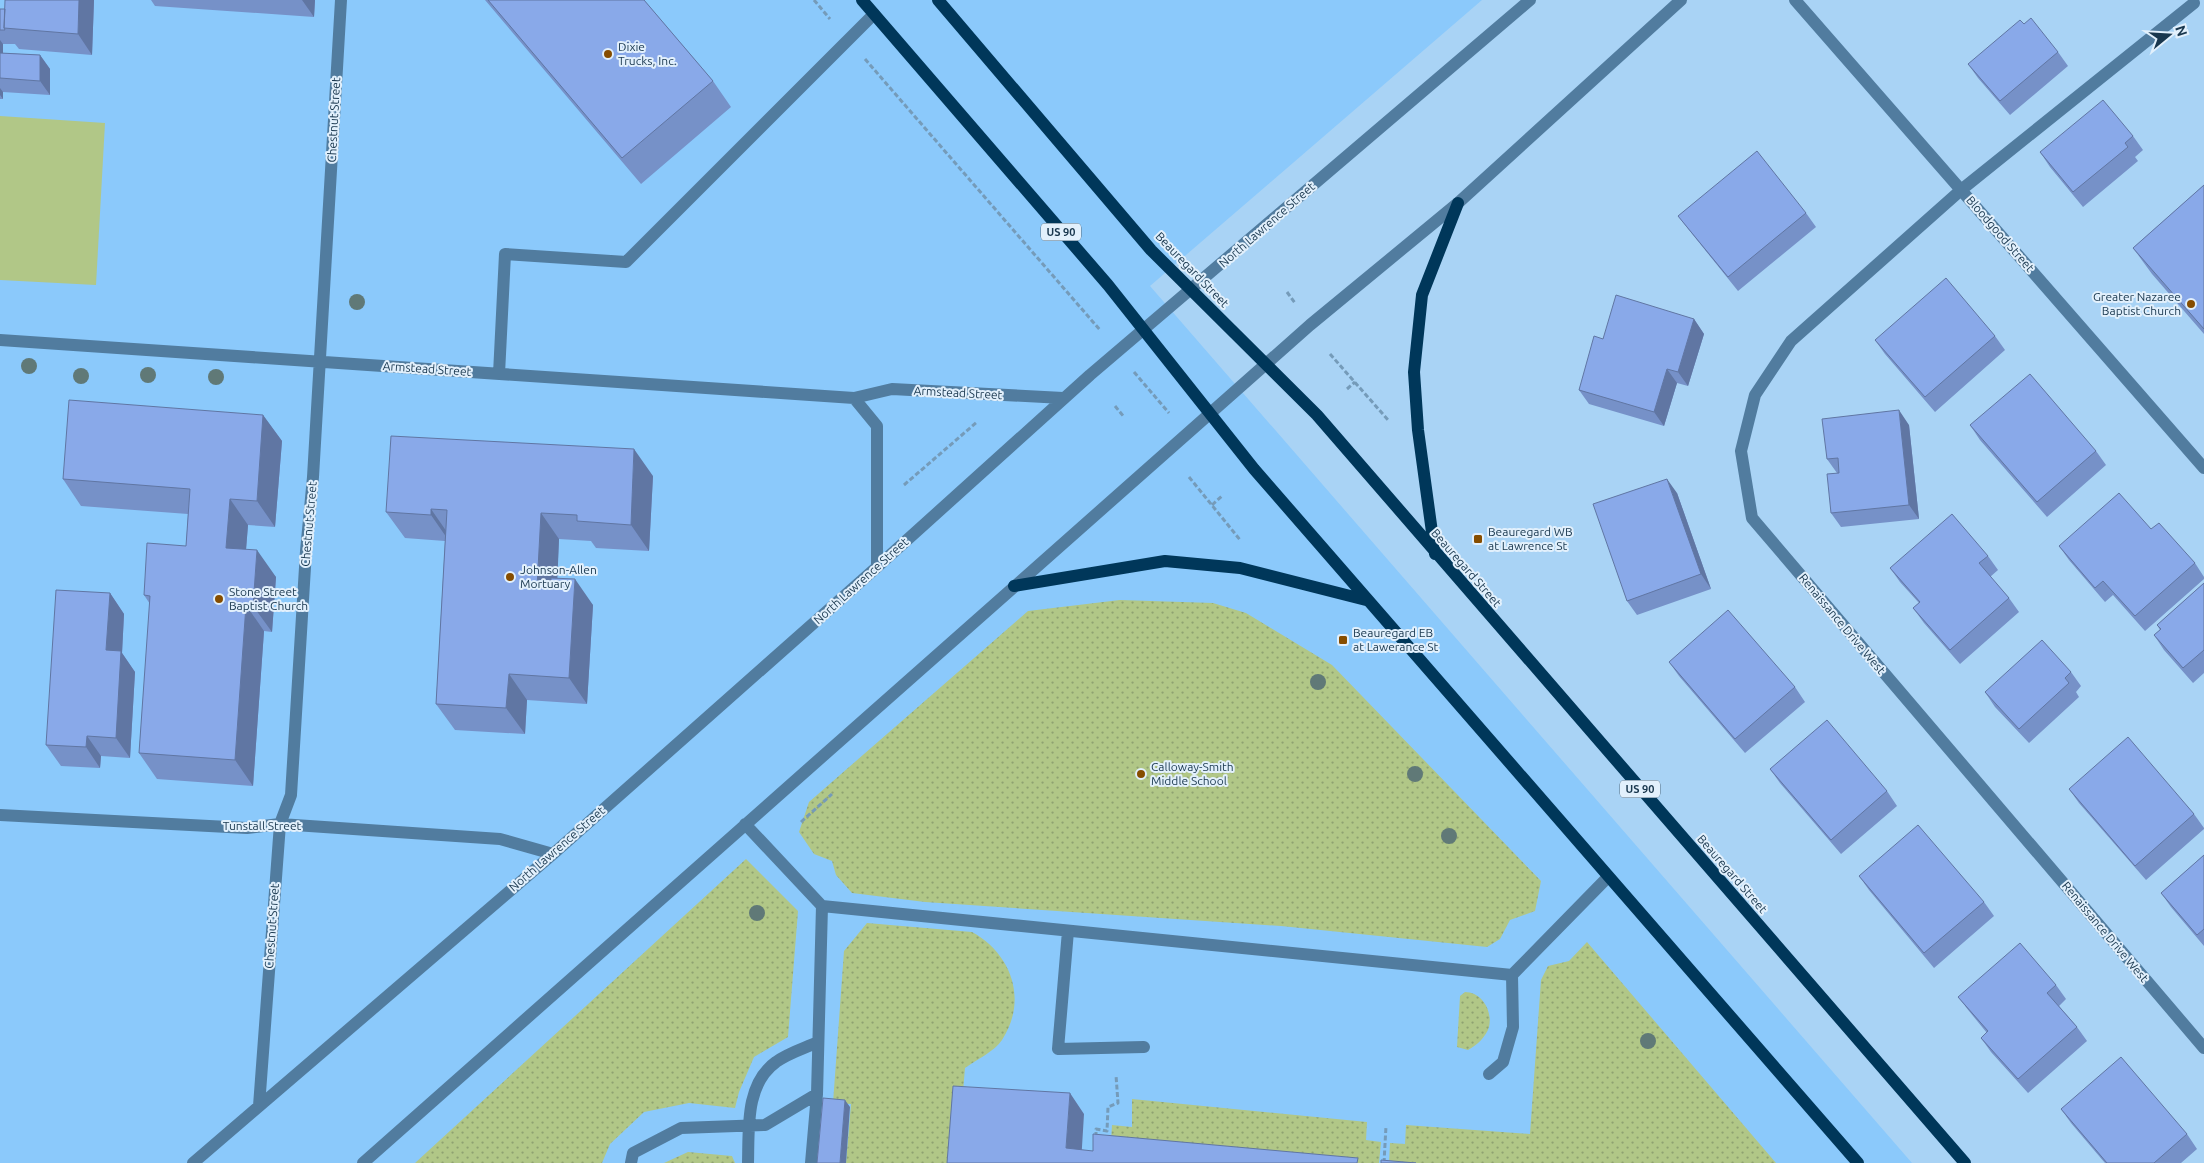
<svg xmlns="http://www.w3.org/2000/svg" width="2204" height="1163" viewBox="0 0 2204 1163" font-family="Ubuntu,sans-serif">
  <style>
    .built { fill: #8bc9fb }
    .grass { fill: url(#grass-dots) }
    .park { fill: #b1c787 }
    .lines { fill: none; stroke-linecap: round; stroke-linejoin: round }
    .path { stroke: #759bb9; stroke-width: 3; stroke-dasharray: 5 2.5; stroke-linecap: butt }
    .minor { stroke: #517c9f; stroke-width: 12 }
    .major { stroke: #00375a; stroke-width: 12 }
    .tree { fill: #607977 }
    .wall { fill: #7691c8 }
    .shaded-wall { fill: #6076a3 }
    .building { fill: #89a9e9; stroke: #6076a3 }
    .poi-dot { fill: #864d00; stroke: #e2f0fc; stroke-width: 2 }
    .labels { text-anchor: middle; stroke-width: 4; stroke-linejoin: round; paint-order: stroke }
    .shield { fill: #e2f0fc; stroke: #556e82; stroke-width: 1 }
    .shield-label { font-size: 11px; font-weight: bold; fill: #19374e }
    .poi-label { font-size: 12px; fill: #19374e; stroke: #e2f0fc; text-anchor: start }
    .street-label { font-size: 12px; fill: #19374e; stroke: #e2f0fc }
  </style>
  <defs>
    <pattern id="grass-dots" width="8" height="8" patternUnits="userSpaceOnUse" patternTransform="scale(1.25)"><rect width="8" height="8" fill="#b1c787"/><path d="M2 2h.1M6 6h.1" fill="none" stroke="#8fa271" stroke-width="1.8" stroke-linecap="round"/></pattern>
  </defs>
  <rect width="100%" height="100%" fill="#a9d3f5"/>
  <!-- built -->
  <path class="built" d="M0,0H1482L1150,286L1912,1163H0Z"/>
  <!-- grass -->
  <path class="grass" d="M1120,600L1213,603L1246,613L1332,665L1541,881L1535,911L1510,920L1500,939L1487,947L1281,926L925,902L852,893L836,875L832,861L814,854L799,832L809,802L1028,611Z
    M746,859L798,911L788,1037L754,1057L739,1092L735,1108L689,1103L644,1112L610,1144L602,1163H415Z
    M867,923L972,932C1012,954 1028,1000 1002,1040C995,1051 976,1060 965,1068L957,1163H846L851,1104L833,1103L844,951Z
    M1587,942L1776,1163H1389L1390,1143L1405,1144L1406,1125L1530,1134L1541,980L1548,966L1569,961Z
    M1465,992C1481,992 1493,1010 1489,1027C1486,1037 1477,1045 1468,1050L1457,1047L1460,996Z
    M1132,1099L1367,1122L1366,1140L1381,1142L1379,1163H1346L1111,1141L1112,1125L1132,1127Z
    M688,1152L732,1156L735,1163H664Z"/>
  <!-- park -->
  <path class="park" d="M0,116L105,123L96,285L0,280Z"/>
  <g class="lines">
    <!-- path -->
    <path class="path" d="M814,0L830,19
      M865,59L1100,330
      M1287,292L1295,303
      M1330,354L1389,421
      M1134,372L1169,413
      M1347,389L1355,382
      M1115,406L1124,417
      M1189,477L1241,541
      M904,485L977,422
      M1212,505L1222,496
      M801,822L832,794
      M1096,1137V1129L1107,1131L1108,1107L1118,1103L1116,1075
      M1384,1163L1386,1126"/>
    <!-- minor -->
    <path class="minor" d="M1795,0L2204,468
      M2194,3L1961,190L1791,341L1755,395L1741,451L1752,518L2204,1048
      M0,340L854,398L892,389L1063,398
      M499,374L505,254L626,262L874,14
      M854,398L877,426V567
      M0,815L247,828L280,824L500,839L553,854
      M745,824L822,906L817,1094L811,1163
      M822,906L1512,975L1608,877
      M1068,931L1058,1049L1144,1047
      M1489,1074L1503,1062L1513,1027L1512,975
      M259,1106L280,824L291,795L306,551L313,477L341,0
      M193,1163L553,854L877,567L1090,375L1530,0
      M363,1163L1310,325L1458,203L1681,0
      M631,1163L633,1153L681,1128L765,1125L817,1094
      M748,1163C749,1129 745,1084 776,1062C788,1053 805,1048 818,1042"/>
    <!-- major -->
    <path class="major" d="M862,0L1108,285L1254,469L1858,1163
      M938,0L1151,250L1317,415L1965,1163
      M1435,554L1418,430L1414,372L1422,295L1458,203
      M1014,586L1165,561L1240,568L1366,600"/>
  </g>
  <!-- trees -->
  <g class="tree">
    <circle cx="357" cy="302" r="8"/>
    <circle cx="29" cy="366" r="8"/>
    <circle cx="148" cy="375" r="8"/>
    <circle cx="81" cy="376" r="8"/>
    <circle cx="216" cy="377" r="8"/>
    <circle cx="1318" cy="682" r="8"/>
    <circle cx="1415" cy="774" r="8"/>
    <circle cx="1449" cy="836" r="8"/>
    <circle cx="757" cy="913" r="8"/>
    <circle cx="1648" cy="1041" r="8"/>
  </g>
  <!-- wall -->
  <path class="wall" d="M94,0L92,55L19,49L15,44H3V53L40,55L50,69V95L3,92V99H0V9H5Z
    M151,0H315L314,17L155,6Z
    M485,0H644L713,81L731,107L641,184Z
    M2024,24L2058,52L2068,66L2010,115L1978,78L1968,64Z
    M2133,136L2143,150L2135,157L2138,161L2083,207L2050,167L2040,152Z
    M2204,185V334L2152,274L2133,248Z
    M1806,213L1816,227L1738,291L1689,230L1678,216Z
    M1694,319L1704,334L1688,386L1677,383L1664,426L1589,404L1579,390L1603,339Z
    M1995,336L2005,350L1935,412L1885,354L1875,340Z
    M263,415L282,441L275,527L248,525L246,550L276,577L272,632L264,631L253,786L157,779L139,753L150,604L144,595L186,546L188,514L81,506L63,479Z
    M1909,425L1919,519L1841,527L1831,513L1837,473L1827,459Z
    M1970,425L2096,451L2106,465L2047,517L1980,440Z
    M653,476L649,551L596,548L591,541L559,539L557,578L593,605L587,704L527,700L525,734L455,730L436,704L445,541L405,538L386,512Z
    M1677,493L1711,589L1637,615L1627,601Z
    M2151,529L2195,563L2204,577V579L2145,631L2113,595L2105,602L2069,560L2059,546Z
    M1988,556L1998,570L1990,577L2009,598L2019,612L1960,664L1924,623L1913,608L1919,603L1900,582L1890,568Z
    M2204,583V673L2193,683L2164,650L2154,635L2160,630L2157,625Z
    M110,593L124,614L122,653L135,672L130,758L101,756L100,768L61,766L46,745Z
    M1669,662L1795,687L1805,702L1745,753L1679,676Z
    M2071,672L2081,686L2076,692L2079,697L2029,743L1995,707L1985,692Z
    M1770,769L1887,791L1897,806L1841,854L1780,783Z
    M2069,789L2194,814L2204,828V829L2146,880L2079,803Z
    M2204,855V946L2171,907L2161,893Z
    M1859,876L1984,902L1994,916L1934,968L1869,890Z
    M2056,985L2066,999L2059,1006L2077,1027L2087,1041L2028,1093L1991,1052L1981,1038L1987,1033L1969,1011L1958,997Z
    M2061,1109L2187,1134L2197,1149L2181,1163H2105L2071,1123Z"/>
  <!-- shaded-wall -->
  <path class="shaded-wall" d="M79,0H94L92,55L78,34Z
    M302,0H315L314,17Z
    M0,40L3,44V56L0,59Z
    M40,55L50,69V95L40,81Z
    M0,88L3,92V99L0,95Z
    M1694,319L1704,334L1688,386L1678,372Z
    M1667,369L1677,383L1664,426L1654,412Z
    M1899,410L1909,425L1919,519L1909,505Z
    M263,415L282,441L275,527L257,501Z
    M634,449L653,476L649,551L631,525Z
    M1667,479L1677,493L1711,589L1701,574Z
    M230,499L248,525L244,574L226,548Z
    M431,509L449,535V541L431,515Z
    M541,513L559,539L556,613L537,587Z
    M257,550L276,577L272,632L253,606Z
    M575,579L593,605L587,704L569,678Z
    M110,593L124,614L122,653L135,672L130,758L116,738L106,650Z
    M246,605L264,631L253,786L235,760Z
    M509,674L527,700L525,734L506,708Z
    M87,736L101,756L100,768L86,747Z
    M1070,1093L1084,1114L1081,1163L1066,1148Z
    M845,1100L850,1107L846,1163H840Z"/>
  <!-- building -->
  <path class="building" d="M5,0H79L78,34L4,28Z
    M488,0H644L713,81L622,158Z
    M0,9H5L4,28L5,30H0Z
    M2031,18L2058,52L2000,101L1968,64L2020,20L2024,24Z
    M0,53L40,55V81L0,78Z
    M2103,100L2133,136L2125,143L2128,147L2073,192L2040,152Z
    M1757,151L1806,213L1728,277L1678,216Z
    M2204,185V329L2133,248Z
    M1946,278L1995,336L1925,397L1875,340Z
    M1616,295L1694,319L1678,372L1667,369L1654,412L1579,390L1594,336L1603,339Z
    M2030,374L2096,451L2037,502L1970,425Z
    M69,400L263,415L257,501L230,499L226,548L257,550L253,606L246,605L235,760L139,753L150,596L144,595L147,543L186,546L190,489L63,479Z
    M1899,410L1909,505L1831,513L1827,474L1839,473L1838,458L1827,459L1822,419Z
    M391,436L634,449L631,525L577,521V515L541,513L537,587L551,588V578L575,579L569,678L509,674L506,708L436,704L447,510L431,509V515L386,512Z
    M1667,479L1701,574L1627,601L1593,504Z
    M2119,493L2151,529L2159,523L2195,563L2135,616L2103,581L2095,588L2059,546Z
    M1952,514L1988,556L1979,563L2009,598L1950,650L1913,608L1920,602L1890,568Z
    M2204,583V650L2183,668L2154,635L2161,629L2157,625Z
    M56,590L110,593L106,650L121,651L116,738L87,736L86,747L46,745Z
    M1728,610L1795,687L1735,739L1669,662Z
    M2042,640L2071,672L2065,678L2069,683L2019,729L1985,692Z
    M1827,720L1887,791L1831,840L1770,769Z
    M2128,737L2194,814L2135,866L2069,789Z
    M1918,825L1984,902L1924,953L1859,876Z
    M2204,855V929L2197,935L2161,893Z
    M2020,943L2056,985L2047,993L2077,1027L2018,1079L1981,1038L1988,1031L1958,997Z
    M2121,1057L2187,1134L2154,1163H2107L2061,1109Z
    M953,1086L1070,1093L1066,1148L1093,1151V1134L1358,1158L1357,1163H947Z
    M823,1098L845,1100L840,1163H817Z
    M1381,1160L1416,1163H1381Z"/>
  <!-- markers -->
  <g class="poi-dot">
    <circle cx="608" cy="54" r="5"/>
    <circle cx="2191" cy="304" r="5"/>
    <rect x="1473" y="534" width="10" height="10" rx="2.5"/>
    <circle cx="510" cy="577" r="5"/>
    <circle cx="219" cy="599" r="5"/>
    <rect x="1338" y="635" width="10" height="10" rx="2.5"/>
    <circle cx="1141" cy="774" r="5"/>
  </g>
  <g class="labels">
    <!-- shield labels -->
    <g class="shield">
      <rect x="1041" y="223.5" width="40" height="17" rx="4"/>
      <rect x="1620" y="780.5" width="40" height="17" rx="4"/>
    </g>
    <g class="shield-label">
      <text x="1061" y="236">US 90</text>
      <text x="1640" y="793">US 90</text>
    </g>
    <!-- poi labels -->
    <g class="poi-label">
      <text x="618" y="51">Dixie<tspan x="618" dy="14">Trucks, Inc.</tspan></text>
      <text x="2181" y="301" text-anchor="end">Greater Nazaree<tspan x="2181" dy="14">Baptist Church</tspan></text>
      <text x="1488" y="536">Beauregard WB<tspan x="1488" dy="14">at Lawrence St</tspan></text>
      <text x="520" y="574">Johnson-Allen<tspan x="520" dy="14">Mortuary</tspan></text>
      <text x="229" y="596">Stone Street<tspan x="229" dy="14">Baptist Church</tspan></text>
      <text x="1353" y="637">Beauregard EB<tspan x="1353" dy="14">at Lawerance St</tspan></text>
      <text x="1151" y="771">Calloway-Smith<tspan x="1151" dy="14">Middle School</tspan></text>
    </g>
    <!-- street labels -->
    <g class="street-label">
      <text transform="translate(334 120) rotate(-87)" y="4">Chestnut Street</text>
      <text transform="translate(1267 225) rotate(-41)" y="4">North Lawrence Street</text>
      <text transform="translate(2000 234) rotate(49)" y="4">Bloodgood Street</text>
      <text transform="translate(1192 270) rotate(46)" y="4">Beauregard Street</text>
      <text transform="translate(427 369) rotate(4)" y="4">Armstead Street</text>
      <text transform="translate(958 393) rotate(3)" y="4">Armstead Street</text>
      <text transform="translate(309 524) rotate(-85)" y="4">Chestnut Street</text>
      <text transform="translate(1466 568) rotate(49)" y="4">Beauregard Street</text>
      <text transform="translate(861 581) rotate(-42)" y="4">North Lawrence Street</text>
      <text transform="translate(1842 624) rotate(50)" y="4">Renaissance Drive West</text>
      <text x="262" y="830">Tunstall Street</text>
      <text transform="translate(557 849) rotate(-41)" y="4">North Lawrence Street</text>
      <text transform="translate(1732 874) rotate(49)" y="4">Beauregard Street</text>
      <text transform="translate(272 926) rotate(-86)" y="4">Chestnut Street</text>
      <text transform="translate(2105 932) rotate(50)" y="4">Renaissance Drive West</text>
    </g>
  </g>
  <!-- north arrow -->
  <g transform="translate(2169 35) rotate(72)" stroke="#e2f0fc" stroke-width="4" paint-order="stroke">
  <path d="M0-4L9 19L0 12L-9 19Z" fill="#19374e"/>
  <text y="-8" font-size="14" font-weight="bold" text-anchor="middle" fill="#19374e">N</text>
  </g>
</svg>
